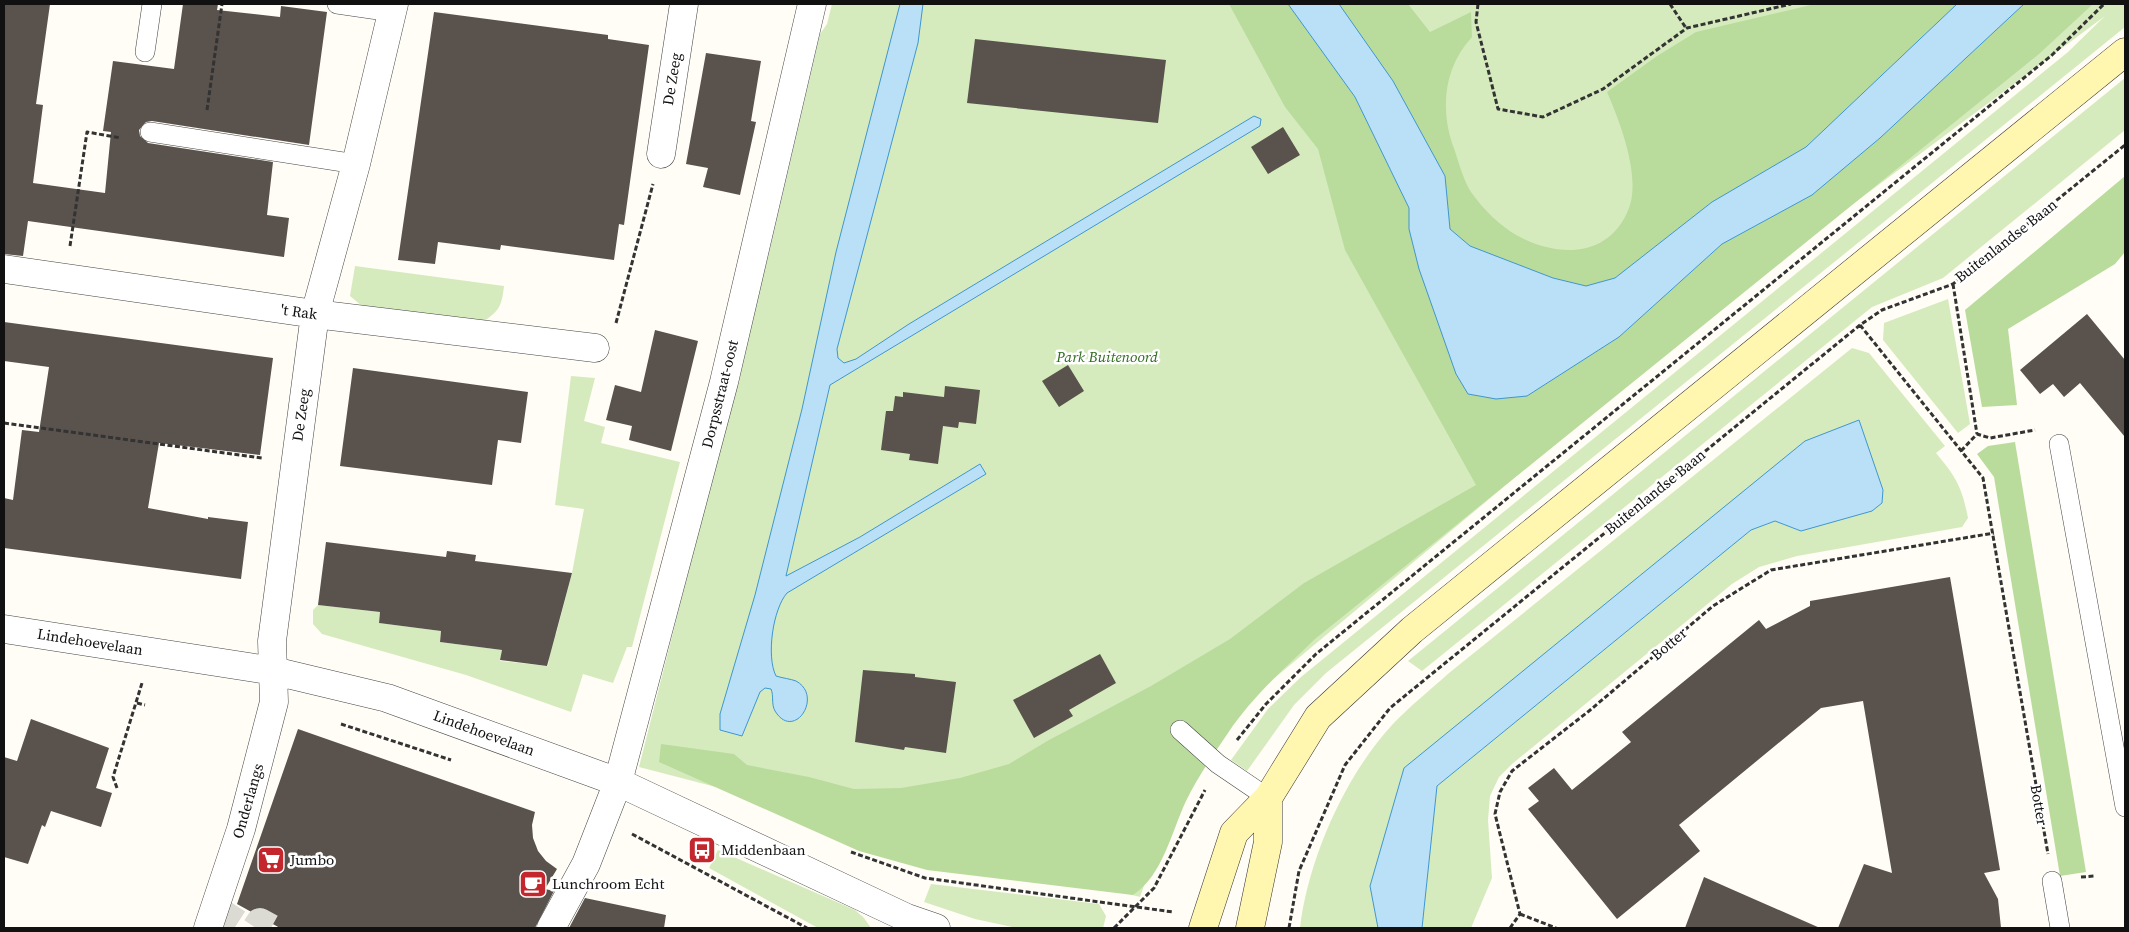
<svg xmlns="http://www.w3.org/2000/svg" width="2129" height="932" viewBox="0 0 2129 932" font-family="'Source Serif 4',serif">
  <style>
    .green { fill: #d5ebbd }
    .forest { fill: #b9dc9c }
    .water { fill: #b9e0f7; stroke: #3f96cf }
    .building { fill: #5a524d }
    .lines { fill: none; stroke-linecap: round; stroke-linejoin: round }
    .street-tunnel { stroke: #dbdad3; stroke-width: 28; stroke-dasharray: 28 14; stroke-linecap: butt }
    .lane-casing { stroke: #444; stroke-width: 20 }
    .street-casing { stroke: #444; stroke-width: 29 }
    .secondary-casing { stroke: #333; stroke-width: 29 }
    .path { stroke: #333; stroke-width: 3; stroke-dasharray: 5 2.5; stroke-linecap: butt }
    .lane { stroke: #fff; stroke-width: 19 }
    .street { stroke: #fff; stroke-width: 28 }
    .secondary { stroke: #fff6b0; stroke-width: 28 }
    .labels { text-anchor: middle; stroke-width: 5; stroke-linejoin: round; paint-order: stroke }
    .street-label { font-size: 15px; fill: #111; stroke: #fff }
    .park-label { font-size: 15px; font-style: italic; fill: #2f6b1f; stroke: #fff }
    .poi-label { font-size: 15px; fill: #111; stroke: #fff; text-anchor: start }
  </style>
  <rect width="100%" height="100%" fill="#fffdf5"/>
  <!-- green -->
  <path class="green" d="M832,4H2125V27L1326,673L1294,705L1247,771L1231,760L1268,709L1301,677L2068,52L2105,16L1759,274L1193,746L1140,897L639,767L769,253L820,34L827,24Z
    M2125,78V130L1943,278L1872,307L1422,671L1408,661Z
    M355,266L504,286C502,304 500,311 484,321L362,306L350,296Z
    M1948,299L1970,424L1958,433L1883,340L1884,323Z
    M1852,348L1869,353L1945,446L1936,453C1956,477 1962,487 1968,518L1962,527L1797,556L1759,567L1732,584L1512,764L1499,777L1490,796L1488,820L1492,878L1471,928H1422L1437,786L1751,530L1775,521L1801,531L1859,420L1404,768L1370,886L1378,928H1300C1308,859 1345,776 1392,725C1409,707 1430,690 1449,673Z
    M571,376L595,378L584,421L605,427L601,443L680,462L632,647H627L613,683L583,674L571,712L466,675L322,634L313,624V610L318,605L380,612L379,623L441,631L440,642L502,650L500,661L548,666L552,634H556L572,573L584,509L555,505Z
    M718,850L855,910L864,918L871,928H818L709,868Z
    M931,884L1099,904L1106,916L1103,928H1017L975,919L924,902Z"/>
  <!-- forest -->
  <path class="forest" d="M1229,4H1288L1355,97L1409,208V229L1527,396L1619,337L1722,244L1812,195L1880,138L2024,4H2093L2039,54L1315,639C1284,669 1252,697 1228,733C1213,755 1197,778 1186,801C1171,833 1163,875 1133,895L927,870L859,851L659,762L661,744L734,754L747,765L809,777L854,789L901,788L960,778L1009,764L1049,740L1151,686L1230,639L1304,583L1476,485L1345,250L1318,149L1285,107Z
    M1339,4H1408L1430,32L1471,12L1472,37C1445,66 1440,106 1452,143C1458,158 1462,178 1471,192C1483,209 1500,226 1518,236C1558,258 1610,258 1629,208C1641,176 1620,122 1607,92L1657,56L1696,32L1815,4H1957L1806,147L1712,202L1615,278L1586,286L1553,278L1470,246L1450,229L1445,176L1393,81Z
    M2125,176V252L2115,264L2008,329L2017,405L1982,407L1965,310Z
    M2015,442L2086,872L2060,876L1994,477L1977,454L1988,446Z"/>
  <!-- water -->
  <path class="water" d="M900,4H923L918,43L837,349L838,358L844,363L856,359L909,324L1254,116L1261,119L1260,126L830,385L786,576L860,537L980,464L986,474L787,593C773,609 766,656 776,676C782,678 791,679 796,681C824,696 794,742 775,711C771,704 774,696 771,689L765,688L760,692L742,736L720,730V714L755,595L802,409L836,252Z
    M1288,4H1339L1393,81L1445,176L1450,229L1470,246L1553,278L1586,286L1615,278L1712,202L1806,147L1957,4H2024L1880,138L1812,195L1722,244L1619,337L1527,396L1496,399L1468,394L1456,374L1419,269L1409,229V208L1355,97Z
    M1859,420L1883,490L1882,503L1872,511L1801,531L1775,521L1751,530L1437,786L1422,928H1378L1370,886L1404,768L1805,441Z"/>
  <!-- building -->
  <path class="building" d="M4,4H50L36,104L43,105L33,183L105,193L111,132L103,131L113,61L174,69L183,4H218L217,10L280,17L281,6L327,12L309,145L152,121L146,122L139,130L140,136L148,143L273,162L267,215L289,218L284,257L28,221L23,256L4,254Z
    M434,12L608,35V39L649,45L624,225L619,224L614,260L501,245L500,250L438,242L435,264L398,260Z
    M975,39L1166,60L1158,123L967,103Z
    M706,53L761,61L751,121L756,122L740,195L703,187L708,168L686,164Z
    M1283,127L1300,155L1268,174L1251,147Z
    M2087,314L2125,360V437L2080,383L2064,397L2053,384L2040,394L2020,370Z
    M4,322L273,358L260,455L159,443L148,508L208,519V517L248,522L241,579L4,548V498L13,500L22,430L39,432L49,367L4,361Z
    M655,330L698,341L671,451L629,440L632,426L606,420L615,385L641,392Z
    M1068,365L1084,391L1059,407L1042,381Z
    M353,368L528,392L521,443L498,440L492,485L340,466Z
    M945,386L980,390L976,424L959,422L958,428L943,426L938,464L909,460L910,454L881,450L886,411H893L895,396L903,397V392L944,397Z
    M326,542L446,557L447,551L476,555L475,561L572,573L547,666L500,660L502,650L440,642L441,631L379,623L380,612L318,605Z
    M1950,577L2000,870L1984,873L1998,899L2001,928H1838L1864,864L1892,873L1863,701L1821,708L1679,825L1700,851L1617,919L1528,809L1539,801L1528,788L1554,768L1572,790L1631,742L1622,732L1759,620L1766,629L1810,606V601Z
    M1100,654L1116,683L1069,710L1073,716L1034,738L1013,700Z
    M863,670L915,674V677L956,682L946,753L905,747L904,750L855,742Z
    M31,719L109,748L96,788L112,793L101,827L51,811L45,827L42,825L28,864L4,857V757L17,761Z
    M298,729L535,812L532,825L533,838L538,851L546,861L557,869L545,889L554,891L535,928H280L237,904Z
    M1704,877L1731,889L1820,928H1685Z
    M585,898L666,915L664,928H569Z"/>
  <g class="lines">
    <!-- street-tunnel -->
    <path class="street-tunnel" d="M214,908L245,928
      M256,928L260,922L271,928"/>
    <!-- lane casing -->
    <g class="lane-casing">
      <path id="lane" d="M337,4L392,12
        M145,52L152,4
        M150,132L356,164
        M2059,444L2125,807
        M1180,730L1218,764L1268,798
        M2052,881L2060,928"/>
    </g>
    <!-- street casing -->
    <g class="street-casing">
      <path id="street" d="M661,154L684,4
        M4,269L315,314L595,348
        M4,629L274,671L387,698L618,782L907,918L936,928
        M208,928L241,829L274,702L272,641L315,314L356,164L394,4
        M551,928L586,864L618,782L724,382L812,4"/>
    </g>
    <!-- secondary casing -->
    <g class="secondary-casing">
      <path id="secondary" d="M1203,928L1234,833L1268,798L1318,717L1412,630L2125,52
        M1250,928L1268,842V798"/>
    </g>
    <!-- path -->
    <path class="path" d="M1478,4L1476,22L1498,109L1543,117L1603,89L1687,28L1791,4
      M1670,4L1686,28
      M207,110L222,4
      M70,246L87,132L121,138
      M1953,284L1977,434
      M616,323L653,184
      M1860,325L1983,478L2048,854
      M4,423L262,458
      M1961,451L1977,434L1990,438L2035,430
      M137,703L145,705
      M341,724L451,760
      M1237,740L1266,704L1316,654L2052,55L2104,4
      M117,788L113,777L142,683
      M632,834L807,928
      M851,852L925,878L1173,912
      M2081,877L2095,876
      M1520,914L1556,928
      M1114,928L1154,888L1205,790
      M1289,928L1299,871L1345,765L1390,708L1860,325L1882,310L1953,284L2125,145
      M1510,928L1520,914L1495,814L1500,792L1512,771L1589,711L1713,606L1771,570L1994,533"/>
    <!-- lane -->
    <use href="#lane" class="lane"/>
    <!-- street -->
    <use href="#street" class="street"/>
    <!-- secondary -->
    <use href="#secondary" class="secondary"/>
  </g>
  <!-- icons -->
  <defs>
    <g id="bus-square" transform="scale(1.4375)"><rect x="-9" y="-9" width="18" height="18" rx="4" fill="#c4262e" stroke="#fff"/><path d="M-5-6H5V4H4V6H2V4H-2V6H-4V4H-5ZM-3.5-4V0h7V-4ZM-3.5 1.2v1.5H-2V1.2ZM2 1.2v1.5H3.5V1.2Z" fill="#fff"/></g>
    <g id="supermarket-square" transform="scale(1.4375)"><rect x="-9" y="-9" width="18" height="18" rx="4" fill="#c4262e" stroke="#fff"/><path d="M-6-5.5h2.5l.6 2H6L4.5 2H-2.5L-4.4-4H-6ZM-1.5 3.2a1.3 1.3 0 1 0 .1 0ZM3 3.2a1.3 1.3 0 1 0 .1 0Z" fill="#fff"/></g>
    <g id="cafe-square" transform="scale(1.4375)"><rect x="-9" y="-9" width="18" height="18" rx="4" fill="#c4262e" stroke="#fff"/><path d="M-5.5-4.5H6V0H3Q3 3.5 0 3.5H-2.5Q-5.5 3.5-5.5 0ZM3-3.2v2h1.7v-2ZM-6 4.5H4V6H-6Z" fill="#fff"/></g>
  </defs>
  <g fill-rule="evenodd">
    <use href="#bus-square" x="702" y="850"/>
    <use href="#supermarket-square" x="271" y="860"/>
    <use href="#cafe-square" x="533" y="884"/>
  </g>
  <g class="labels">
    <!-- street labels -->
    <g class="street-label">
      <text transform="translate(672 79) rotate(-81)" y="5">De Zeeg</text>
      <text transform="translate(2006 241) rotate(-38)" y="5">Buitenlandse Baan</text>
      <text transform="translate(299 312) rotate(8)" y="5">'t Rak</text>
      <text transform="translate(720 394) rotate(-76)" y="5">Dorpsstraat-oost</text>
      <text transform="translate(301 415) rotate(-82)" y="5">De Zeeg</text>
      <text transform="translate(1655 492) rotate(-39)" y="5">Buitenlandse Baan</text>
      <text transform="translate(90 642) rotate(9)" y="5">Lindehoevelaan</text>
      <text transform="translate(1669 644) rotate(-40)" y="5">Botter</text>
      <text transform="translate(484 733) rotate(20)" y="5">Lindehoevelaan</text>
      <text transform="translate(248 801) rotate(-74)" y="5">Onderlangs</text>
      <text transform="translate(2039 805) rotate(80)" y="5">Botter</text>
    </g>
    <!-- park labels -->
    <g class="park-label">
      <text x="1107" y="362">Park Buitenoord</text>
    </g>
    <!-- poi labels -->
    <g class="poi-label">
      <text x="721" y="855">Middenbaan</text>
      <text x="290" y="865">Jumbo</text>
      <text x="552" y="889">Lunchroom Echt</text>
    </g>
  </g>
  <!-- border -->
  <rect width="2129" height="932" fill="none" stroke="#111111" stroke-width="10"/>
</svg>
